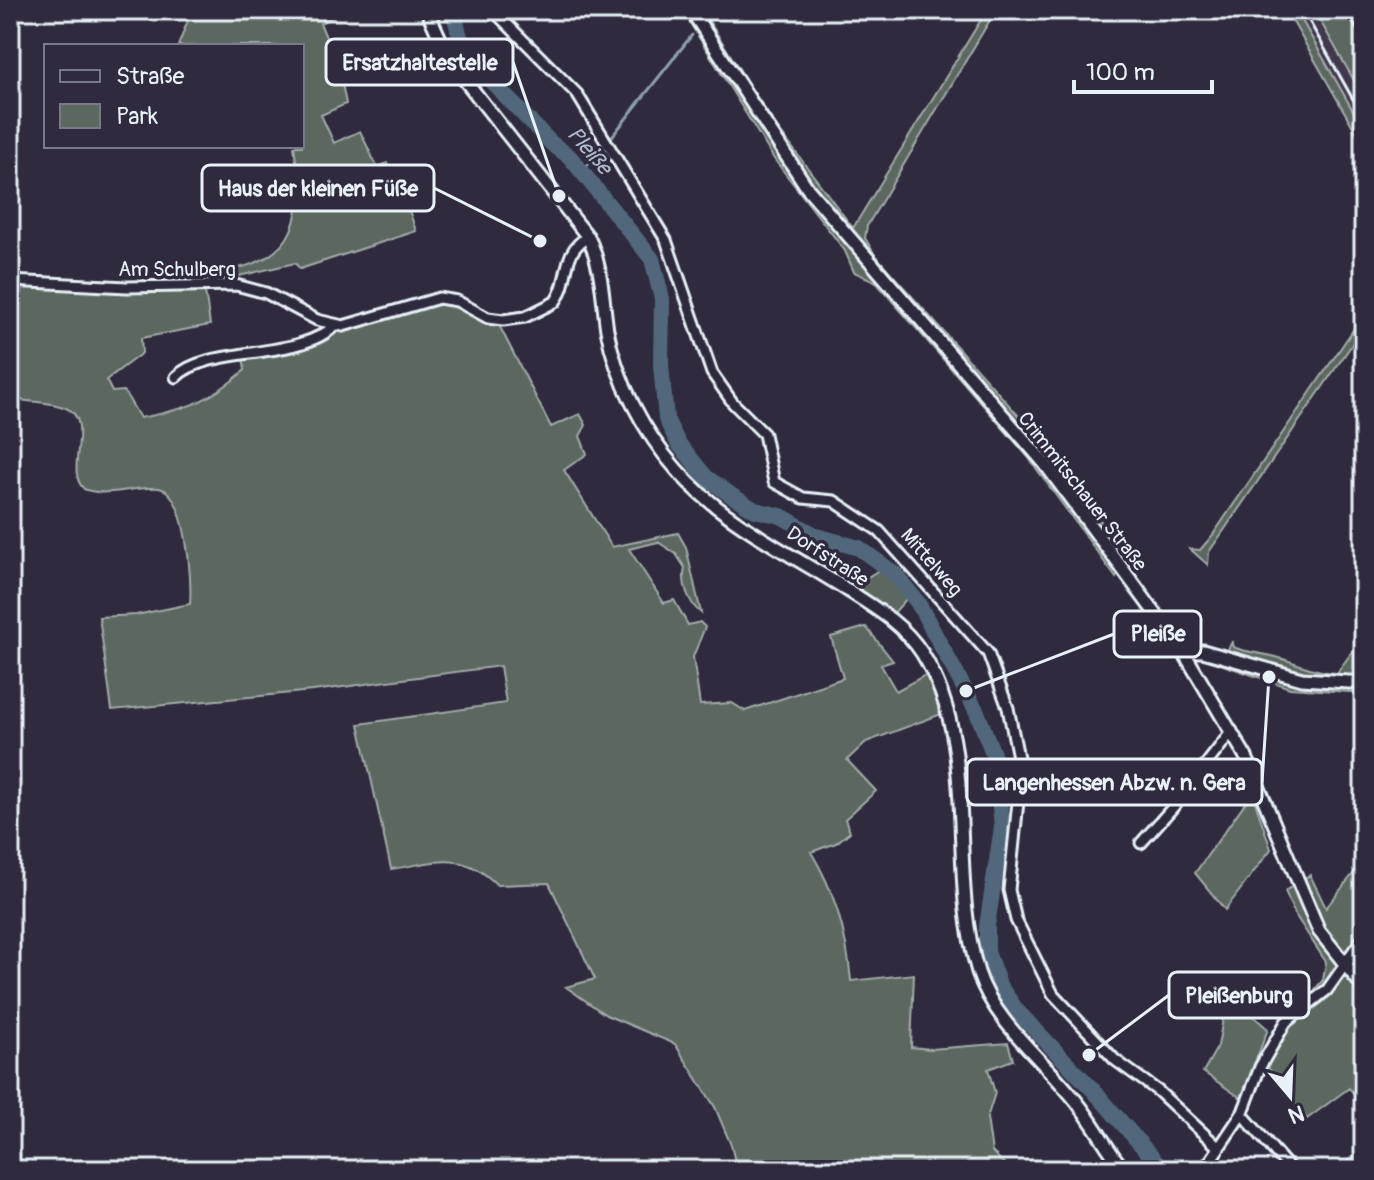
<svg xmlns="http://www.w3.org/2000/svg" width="1374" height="1180" viewBox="0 0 1374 1180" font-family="Pangolin,sans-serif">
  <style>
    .built { fill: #43394d }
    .green { fill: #5b685e; stroke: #a2acab; stroke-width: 2 }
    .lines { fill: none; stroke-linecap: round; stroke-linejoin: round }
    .stream { stroke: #8d9fae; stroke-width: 3 }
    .river { stroke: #51687c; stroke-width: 16 }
    .minor-casing { stroke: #e8f1f8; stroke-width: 15 }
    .tertiary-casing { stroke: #e8f1f8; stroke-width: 17 }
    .secondary-casing { stroke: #e8f1f8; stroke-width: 18 }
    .minor { stroke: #2f2a3d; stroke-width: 9 }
    .tertiary { stroke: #2f2a3d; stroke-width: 11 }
    .secondary { stroke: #2f2a3d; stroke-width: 12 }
    .rail { stroke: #e8f1f8; stroke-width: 3 }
    .labels { text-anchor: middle; stroke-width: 7; stroke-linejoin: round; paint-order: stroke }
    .street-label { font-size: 20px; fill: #e8f1f8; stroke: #2f2a3d }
    .water-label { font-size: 22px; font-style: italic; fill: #acbac6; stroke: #2f2a3d }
    .leader { fill: none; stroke: #e8f1f8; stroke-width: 3 }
    .callout-dot { fill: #e8f1f8; stroke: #2f2a3d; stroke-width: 3 }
    .callout { fill: #2f2a3d; stroke: #e8f1f8; stroke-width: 3 }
    .callout-label { font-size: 22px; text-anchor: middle; font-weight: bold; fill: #e8f1f8 }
  </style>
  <rect width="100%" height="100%" fill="#2f2a3d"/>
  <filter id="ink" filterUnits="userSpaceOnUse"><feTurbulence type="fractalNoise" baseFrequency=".0125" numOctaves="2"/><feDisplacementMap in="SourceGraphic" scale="16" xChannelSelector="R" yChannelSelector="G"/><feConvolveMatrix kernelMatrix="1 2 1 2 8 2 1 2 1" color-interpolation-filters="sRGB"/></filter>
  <g filter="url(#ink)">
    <!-- built -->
    <path class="built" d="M1296,10H1314L1364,98V130Z"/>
    <!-- green -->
    <path class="green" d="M192,10H347L320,23L339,68L346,104L321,115L334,143L360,131L377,167L387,163L397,191L402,189L416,231L300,269L295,263L204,284L203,274C292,265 307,231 294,146H302V46H178Z
      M682,10H702L770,118L853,228L987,10H996L867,226L865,238L875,255L1042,442L1123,551L1132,550L1116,578L1028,457L875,281L854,272L845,251L774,159Z
      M1286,10H1296L1364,130V146Z
      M1314,10H1364V98Z
      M10,286L119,292L205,291L210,325L141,338L142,353L106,380L112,392L124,391L140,418C187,409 209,402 245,370L243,357L286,348L439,299L497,321L551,427L580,414L586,425L580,436L587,454L564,470L612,547L678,533L686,547L701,613C689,604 681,583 685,568L676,554L658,542L629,549L664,603L674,600L688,625L700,622L705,627L693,657L700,705L732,703L745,711L843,678L831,637L866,627L893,661L881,665L896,691L931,672L947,712L866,742L847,760L876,791L845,819L850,832L836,843L811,852C835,891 847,936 851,981L914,974L911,1047L931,1049L1008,1043L1013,1060L988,1069L995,1093L987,1118L992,1152L1011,1170H737L731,1145L715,1107L675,1044L606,1015L566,987L595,979L549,883L497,885C462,849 435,863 391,869L359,724L506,703L500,666L313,691L112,710L99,617L136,615L190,604C192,581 187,492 159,488C135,486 106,498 84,489C63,470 96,421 66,408C51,401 27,402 10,399Z
      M1364,314V327L1209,552L1208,565L1190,549L1200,550L1212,536Z
      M879,570L890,576L908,597L893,614L852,587Z
      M1364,635V693L1290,688L1220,664L1232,642L1233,647C1248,653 1261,653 1276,657C1298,663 1314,672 1337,673Z
      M1252,793L1271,849L1225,910L1195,873Z
      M1364,860V949L1356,962L1364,969V1105L1349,1088L1307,1119L1274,1079L1267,1064L1295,1020L1323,1002L1315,989L1323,980L1326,962L1294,913L1285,891L1310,875L1326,908Z
      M1229,986L1244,1008L1268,1029L1241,1098L1203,1072L1218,1046Z
      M1364,1149V1170H1334Z"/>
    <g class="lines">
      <!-- stream -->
      <path class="stream" d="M610,139L692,35
        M582,172L603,146"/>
      <!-- river -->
      <path class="river" d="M453,10L464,53L551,143L570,157L652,259L662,299L661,365L666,419L678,443L706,477L731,495L755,510L781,516L817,536L859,548L895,574L918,603L977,712L995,759L1002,827L987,926V952L999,985L1017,1011L1095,1092L1163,1170"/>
      <!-- minor casing -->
      <g class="minor-casing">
        <path id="minor" d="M493,10L577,94L666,240L712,373L733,403L764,434L774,482L803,498L834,501L879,531L988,653L1008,708L1021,772L1009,890L1016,920L1053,994L1115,1060L1158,1091L1219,1148
          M10,281L127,287L236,285L266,293L317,320L343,326L439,298L457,301L488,318L503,320L525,317L555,302C571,281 560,252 588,237
          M176,377C207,345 301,361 335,325
          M1141,843L1174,806L1232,731
          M1242,1114L1291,1170
          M1210,1161L1218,1170
          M1204,1170L1243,1112L1260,1067L1286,1022L1327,990L1344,966"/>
      </g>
      <!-- tertiary casing -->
      <g class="tertiary-casing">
        <path id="tertiary" d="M427,10L450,61L588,237C603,268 602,297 607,330C616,379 644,433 677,470C722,522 792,554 849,591C877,609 904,625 922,653C982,749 946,868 978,972C995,1024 1043,1059 1076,1101C1094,1123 1106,1148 1124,1170
          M691,10L808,189L1045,464L1183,651L1246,757L1319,931L1364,988
          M1183,651H1203L1302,679L1364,683
          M1344,966L1364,938"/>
      </g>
      <!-- secondary casing -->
      <g class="secondary-casing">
        <path id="secondary" d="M1354,10L1364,26"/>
      </g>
      <!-- minor -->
      <use href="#minor" class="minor"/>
      <!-- tertiary -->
      <use href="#tertiary" class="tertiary"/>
      <!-- secondary -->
      <use href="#secondary" class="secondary"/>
      <!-- rail -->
      <path class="rail" d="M1303,10L1364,119"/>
    </g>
  </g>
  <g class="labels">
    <!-- street labels -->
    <g class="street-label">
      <text x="177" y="276">Am Schulberg</text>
      <text transform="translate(1083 491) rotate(52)" y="7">Crimmitschauer Straße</text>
      <text transform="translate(828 556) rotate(33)" y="7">Dorfstraße</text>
      <text transform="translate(932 562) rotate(49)" y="7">Mittelweg</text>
    </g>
    <!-- water labels -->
    <g class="water-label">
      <text transform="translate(590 150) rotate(49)" y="8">Pleiße</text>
    </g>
  </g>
  <!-- callouts -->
  <path class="leader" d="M559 196L513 62M540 241L434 188M966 691L1114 634M1269 677L1262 782M1089 1055L1169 995"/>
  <g class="callout-dot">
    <circle cx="559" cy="196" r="8"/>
    <circle cx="540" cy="241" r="8"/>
    <circle cx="966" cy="691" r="8"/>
    <circle cx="1269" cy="677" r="8"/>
    <circle cx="1089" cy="1055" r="8"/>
  </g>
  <g class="callout">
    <rect x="326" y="39" width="187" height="46" rx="8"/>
    <rect x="202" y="165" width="232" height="46" rx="8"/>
    <rect x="1114" y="611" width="87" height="46" rx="8"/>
    <rect x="967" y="759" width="295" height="46" rx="8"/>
    <rect x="1169" y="972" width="140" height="46" rx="8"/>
  </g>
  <g class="callout-label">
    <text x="420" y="70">Ersatzhaltestelle</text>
    <text x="318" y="196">Haus der kleinen Füße</text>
    <text x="1158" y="641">Pleiße</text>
    <text x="1114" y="790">Langenhessen Abzw. n. Gera</text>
    <text x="1239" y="1003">Pleißenburg</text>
  </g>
  <!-- margin -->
  <rect width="1374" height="1180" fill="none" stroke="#2f2a3d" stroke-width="40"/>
  <rect x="20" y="20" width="1334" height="1140" fill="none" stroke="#e8f1f8" stroke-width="3" filter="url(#ink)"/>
  <!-- legend -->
  <rect x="44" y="44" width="260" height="104" fill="#2f2a3d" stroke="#797a88" stroke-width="2"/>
  <rect x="60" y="70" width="40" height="12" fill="#2f2a3d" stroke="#797a88" stroke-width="2"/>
  <text x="116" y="84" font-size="24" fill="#e8f1f8">Straße</text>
  <rect x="60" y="104" width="40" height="24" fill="#5b685e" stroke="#797a88" stroke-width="2"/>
  <text x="116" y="124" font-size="24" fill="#e8f1f8">Park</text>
  <!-- north arrow -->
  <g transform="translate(1290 1096) rotate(161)" stroke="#2f2a3d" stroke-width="6" paint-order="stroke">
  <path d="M0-6L14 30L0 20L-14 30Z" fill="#e8f1f8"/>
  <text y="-12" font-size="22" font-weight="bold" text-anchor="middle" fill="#e8f1f8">N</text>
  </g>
  <!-- scale -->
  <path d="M1074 80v12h138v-12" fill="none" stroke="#e8f1f8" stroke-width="4"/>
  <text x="1086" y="80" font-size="24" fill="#e8f1f8" stroke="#2f2a3d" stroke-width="6" paint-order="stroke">100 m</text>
</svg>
